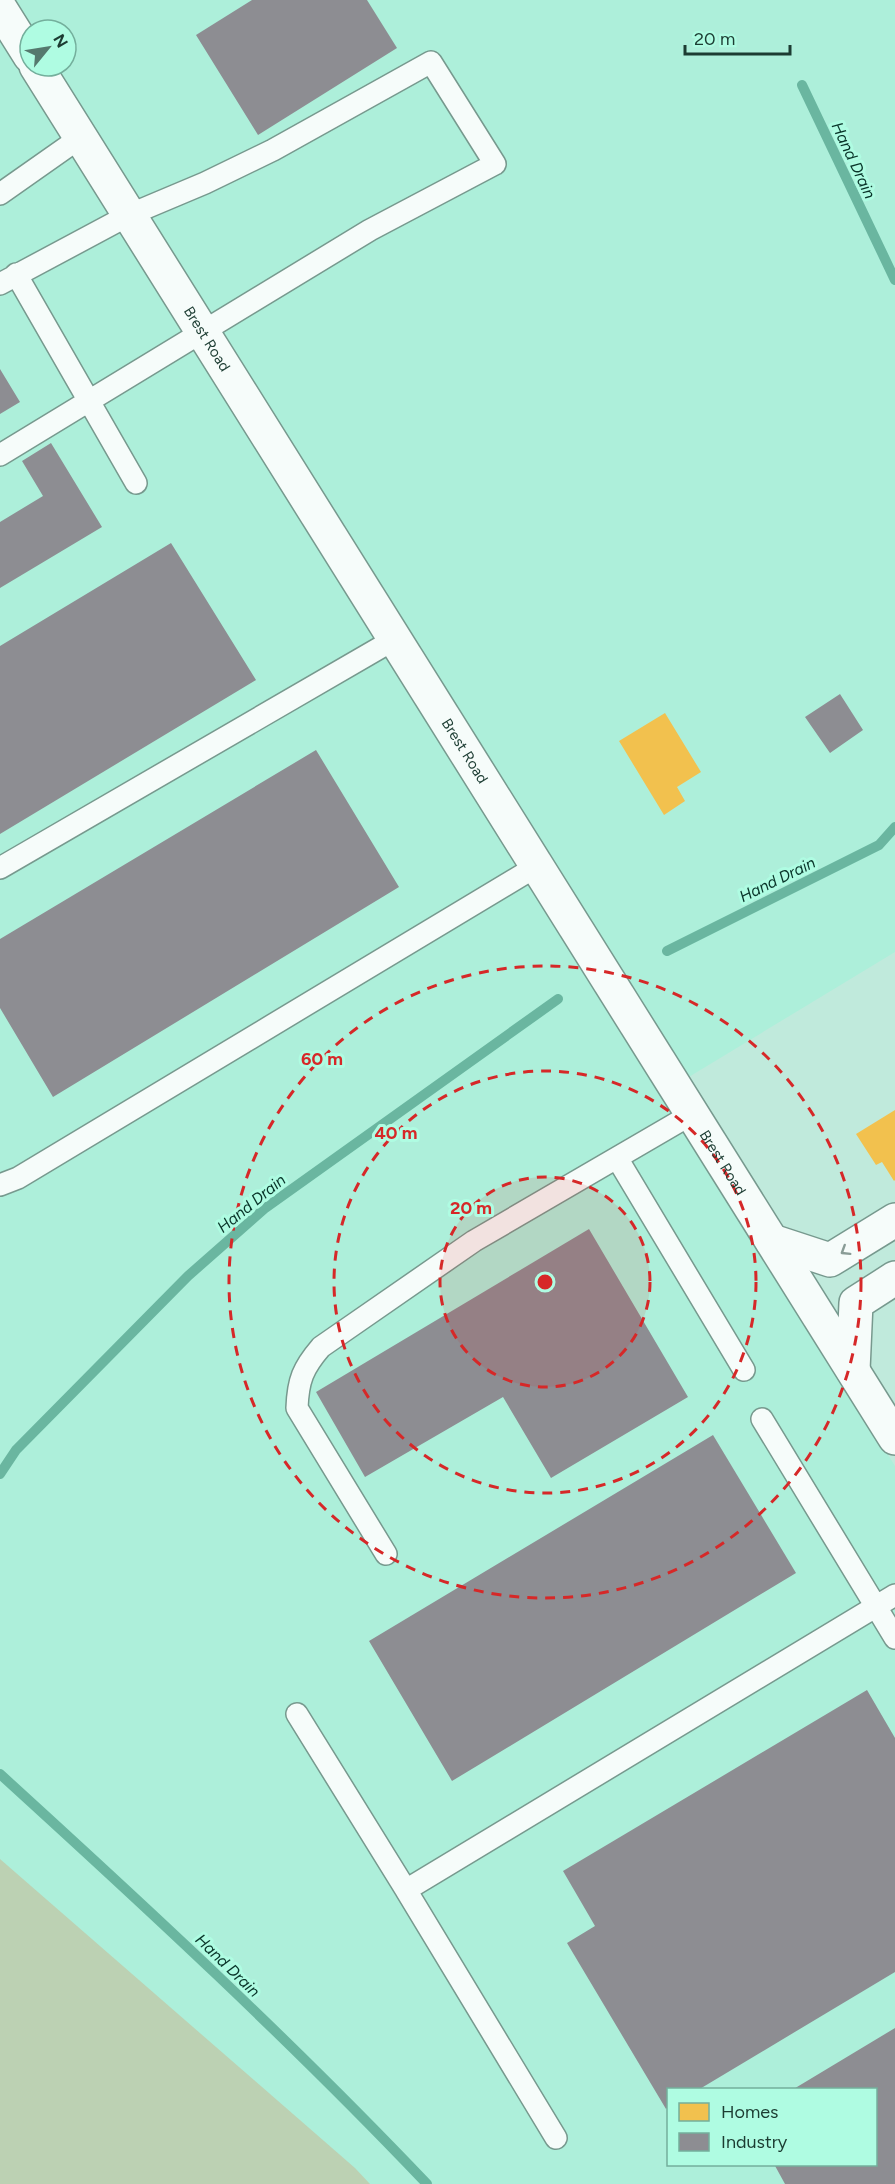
<svg xmlns="http://www.w3.org/2000/svg" width="895" height="2184" viewBox="0 0 895 2184" font-family="Figtree,sans-serif">
  <style>
    .built { fill: #adefda; fill-rule: evenodd }
    .green { fill: #bcd1b3 }
    .homes { fill: #f2c14e }
    .industry { fill: #8d8d92 }
    .lines { fill: none; stroke-linecap: round; stroke-linejoin: round }
    .stream { stroke: #6ab6a0; stroke-width: 10 }
    .service-casing { stroke: #77998e; stroke-width: 24 }
    .minor-casing { stroke: #77998e; stroke-width: 36 }
    .service { stroke: #f6fcfa; stroke-width: 21 }
    .minor { stroke: #f6fcfa; stroke-width: 33 }
    .oneway { stroke: #899c96 }
    .ring { fill: none; stroke: #d62828; stroke-width: 3; stroke-dasharray: 10 8 }
    .labels { text-anchor: middle; stroke-width: 6; stroke-linejoin: round; paint-order: stroke }
    .street-label { font-size: 15px; fill: #1c3c32; stroke: #affce2 }
    .water-label { font-size: 16px; font-style: italic; fill: #093429; stroke: #affce2 }
    .centre { fill: #d62828; stroke: #affce2; stroke-width: 3 }
    .ring-label { font-size: 18px; text-anchor: middle; font-weight: bold; fill: #d62828; stroke: #affce2; stroke-width: 6; stroke-linejoin: round; paint-order: stroke }
  </style>
  <rect width="100%" height="100%" fill="#c0eadc"/>
  <!-- built -->
  <path class="built" d="M0,0H895V952L664,1092L895,1466V2184H0ZM30,30H66V66H30ZM668,2090H876V2164H668Z"/>
  <!-- green -->
  <path class="green" d="M0,1859L355,2168L370,2184H0Z"/>
  <!-- homes -->
  <path class="homes" d="M665,713L701,772L677,787L685,801L664,815L619,741Z
    M895,1110V1180L894,1181L882,1162L876,1165L856,1134Z"/>
  <!-- industry -->
  <path class="industry" d="M252,0H367L397,48L258,135L196,35Z
    M0,369L20,402L0,414Z
    M51,443L102,527L0,588V522L43,496L22,461Z
    M171,543L256,680L0,834V646Z
    M840,694L863,730L830,753L805,717Z
    M316,750L399,887L53,1097L0,1008V939Z
    M589,1229L688,1397L551,1478L503,1397L365,1477L316,1392Z
    M713,1435L796,1573L452,1781L369,1641Z
    M867,1690L895,1738V1972L698,2090H668V2107L666,2109L567,1943L595,1926L563,1871Z
    M895,2028V2184H785L774,2164H876V2090H792Z"/>
  <g class="lines">
    <!-- stream -->
    <path class="stream" d="M802,85L895,280
      M667,951L879,845L895,827
      M0,1474L16,1450L188,1276L264,1209L558,999
      M0,1774C146,1907 291,2041 427,2184"/>
    <!-- service casing -->
    <g class="service-casing">
      <path id="service" d="M0,194L81,137
        M16,274L136,483
        M0,284L129,215L205,183L273,150L431,62L495,164L370,230L0,455
        M0,868L395,639
        M617,1158L744,1370
        M0,1185L18,1178L537,866
        M762,1419L895,1638
        M386,1554L297,1408C298,1380 303,1368 321,1347L474,1241L692,1114
        M297,1714L406,1890L895,1595
        M406,1890L556,2138"/>
    </g>
    <!-- minor casing -->
    <g class="minor-casing">
      <g id="minor">
        <path d="M0,8L30,56"/>
        <path id="s1" d="M36,66L895,1438"/>
        <path d="M772,1241L830,1260L895,1220"/>
        <path d="M853,1370L856,1303L895,1278"/>
      </g>
    </g>
    <!-- service -->
    <use href="#service" class="service"/>
    <!-- minor -->
    <use href="#minor" class="minor"/>
  </g>
  <!-- one-way arrows -->
  <defs><path id="oneway-chevron" d="M-2-3.5L2.5 0L-2 3.5" fill="none" stroke-width="1.6" stroke-linecap="round" stroke-linejoin="round" transform="scale(1.5)"/></defs>
  <use class="oneway" href="#oneway-chevron" transform="translate(845 1251) rotate(148)"/>
  <!-- distance rings -->
  <circle cx="545" cy="1282" r="105" fill="#d62828" fill-opacity=".12"/>
  <g class="ring">
    <circle cx="545" cy="1282" r="105"/>
    <circle cx="545" cy="1282" r="211"/>
    <circle cx="545" cy="1282" r="316"/>
  </g>
  <g class="labels">
    <!-- street labels -->
    <g class="street-label">
      <text dy="5" stroke="none"><textPath href="#s1" startOffset="322">Brest Road</textPath></text>
      <text dy="5" stroke="none"><textPath href="#s1" startOffset="808">Brest Road</textPath></text>
      <text dy="5" stroke="none"><textPath href="#s1" startOffset="1294">Brest Road</textPath></text>
    </g>
    <!-- water labels -->
    <g class="water-label">
      <text transform="translate(854 160) rotate(65)" y="6">Hand Drain</text>
      <text transform="translate(777 879) rotate(-26)" y="6">Hand Drain</text>
      <text transform="translate(251 1203) rotate(-39)" y="6">Hand Drain</text>
      <text transform="translate(228 1965) rotate(44)" y="6">Hand Drain</text>
    </g>
  </g>
  <circle cx="545" cy="1282" r="9" class="centre"/>
  <g class="ring-label">
    <text x="322" y="1065">60 m</text>
    <text x="396" y="1139">40 m</text>
    <text x="471" y="1214">20 m</text>
  </g>
  <!-- legend -->
  <rect x="667" y="2088" width="210" height="78" fill="#affce2" stroke="#74af9c" stroke-width="1.5"/>
  <rect x="679" y="2103" width="30" height="18" fill="#f2c14e" stroke="#74af9c" stroke-width="1.5"/>
  <text x="721" y="2118" font-size="18" fill="#1c3c32">Homes</text>
  <rect x="679" y="2133" width="30" height="18" fill="#8d8d92" stroke="#74af9c" stroke-width="1.5"/>
  <text x="721" y="2148" font-size="18" fill="#1c3c32">Industry</text>
  <!-- north arrow -->
  <g transform="translate(48 48) rotate(60)"><circle r="28" fill="#affce2" stroke="#74af9c" stroke-width="1.5"/>
  <path d="M0-4.5L10 22L0 15L-10 22Z" fill="#55796e"/>
  <text y="-9" font-size="16" font-weight="bold" text-anchor="middle" fill="#1c3c32">N</text>
  </g>
  <!-- scale -->
  <path d="M685 45v9h105v-9" fill="none" stroke="#1c3c32" stroke-width="3"/>
  <text x="694" y="45" font-size="18" fill="#1c3c32" stroke="#affce2" stroke-width="4.5" paint-order="stroke">20 m</text>
</svg>
